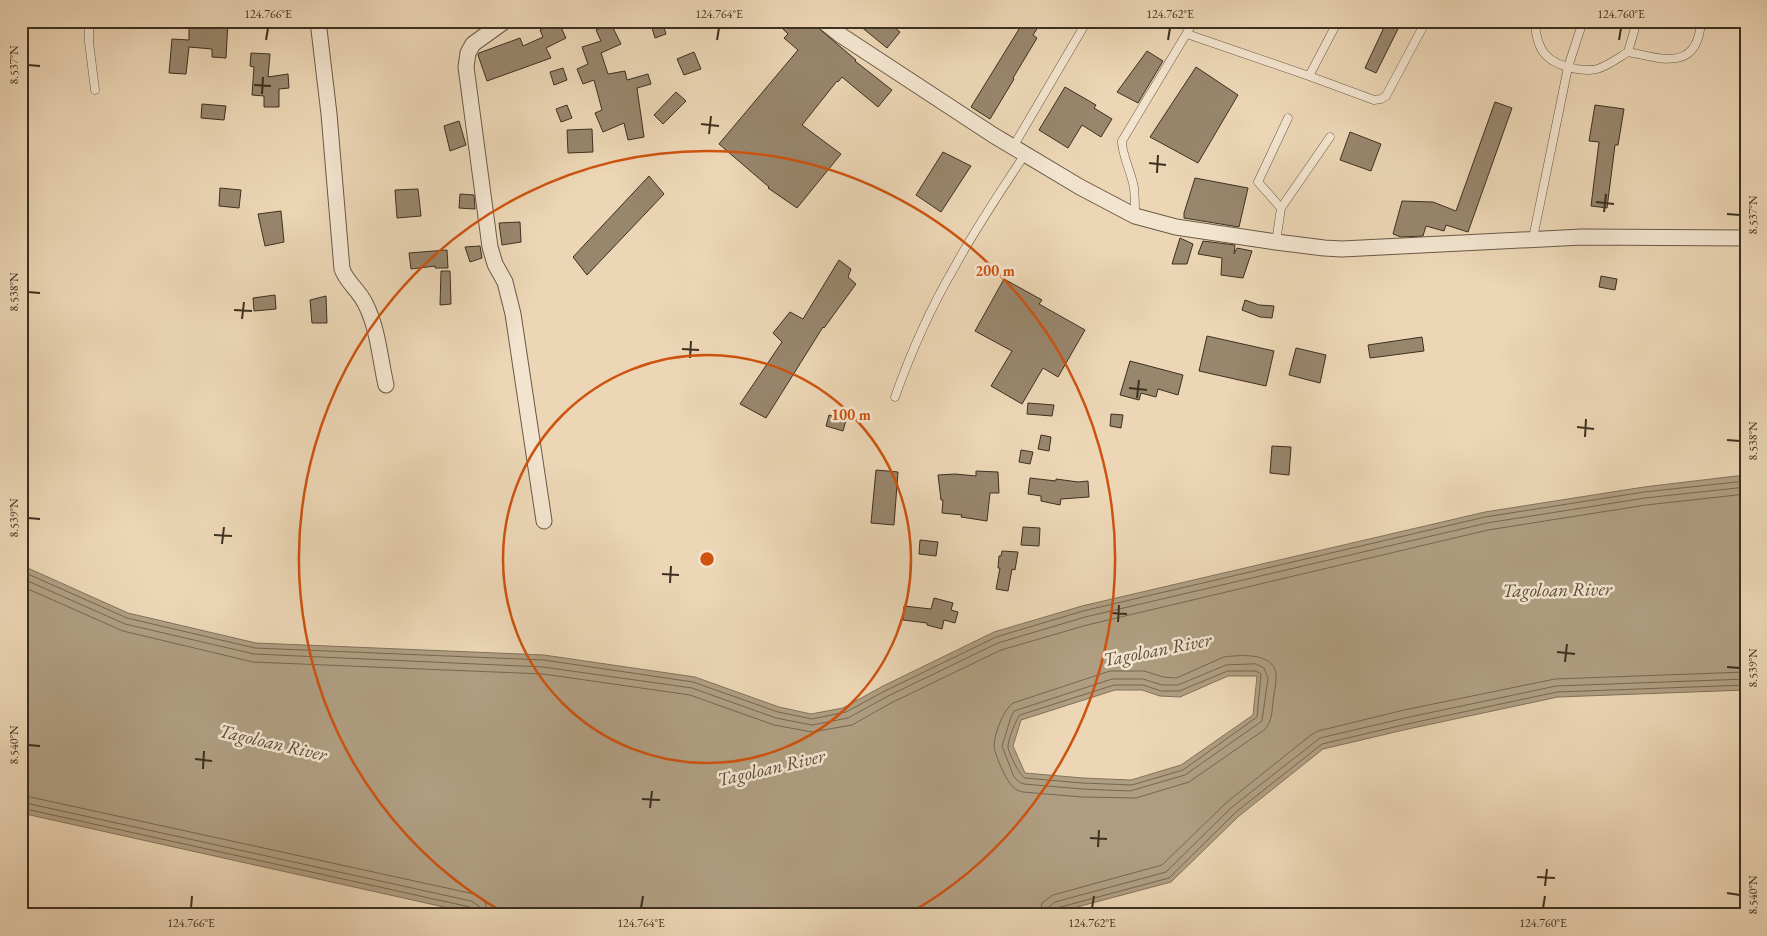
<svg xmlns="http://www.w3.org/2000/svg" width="1767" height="936" viewBox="0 0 1767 936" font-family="'EB Garamond',serif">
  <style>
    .water { fill: #b09e82; stroke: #82725b; fill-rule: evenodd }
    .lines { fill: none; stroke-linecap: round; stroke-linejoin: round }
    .shore { stroke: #766751; stroke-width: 1 }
    .building { fill: #98866d; stroke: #3d3020 }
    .service-casing { stroke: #695a45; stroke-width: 9 }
    .minor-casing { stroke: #695a45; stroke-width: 17 }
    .service { stroke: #f3e4cf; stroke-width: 8 }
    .minor { stroke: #f3e4cf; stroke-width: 15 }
    .ticks { fill: none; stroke: #3d3020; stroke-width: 2 }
    .ring { fill: none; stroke: #ce530f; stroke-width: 2.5 }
    .labels { text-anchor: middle; stroke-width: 5; stroke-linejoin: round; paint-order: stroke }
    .water-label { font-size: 19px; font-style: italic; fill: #5a4c38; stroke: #f3e4cf }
    .centre { fill: #ce530f; stroke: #f3e4cf; stroke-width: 2.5 }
    .ring-label { font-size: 15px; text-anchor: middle; font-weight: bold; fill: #ce530f; stroke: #f3e4cf; stroke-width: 5; stroke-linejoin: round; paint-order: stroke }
    .neatline { fill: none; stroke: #3d3020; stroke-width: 2 }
    .ticks-label { font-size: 12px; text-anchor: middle; fill: #3d3020 }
  </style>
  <rect width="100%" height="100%" fill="#ecd6b5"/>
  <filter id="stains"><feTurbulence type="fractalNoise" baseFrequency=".004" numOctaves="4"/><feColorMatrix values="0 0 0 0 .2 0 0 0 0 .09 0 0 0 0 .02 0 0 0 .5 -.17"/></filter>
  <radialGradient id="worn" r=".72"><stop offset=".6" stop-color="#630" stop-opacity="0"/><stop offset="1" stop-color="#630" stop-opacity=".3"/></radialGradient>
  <!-- water -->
  <path class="water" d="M1736,476H1746V690L1558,697L1408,729L1323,749L1239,816L1171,882L1047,915H480L21,813V565L128,613L256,643L544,655L695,677L779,707L811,714L843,708L883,686L994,632L1082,606L1485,512L1644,487ZM1228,676H1257L1253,715L1181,765L1131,780L1083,778L1025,773L1013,746L1021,720L1115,690H1142L1160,696L1180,697Z"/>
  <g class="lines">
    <!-- shore -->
    <path class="shore" d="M21,571L127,618L255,648L544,660L693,682L778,712L812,719L846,712L885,691L996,637L1083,611L1485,517L1644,492L1746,481
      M21,578L125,624L254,654L543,667L692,688L776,718L812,725L848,718L888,696L998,643L1085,617L1487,523L1645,498L1746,487
      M21,586L123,631L253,662L543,674L690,695L774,725L812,732L852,725L891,703L1001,650L1087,625L1488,530L1646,505L1746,494
      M1224,657C1240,655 1272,652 1276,673C1277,682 1274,692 1273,701C1272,712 1272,722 1264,730L1189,782L1136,798L1082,797L1023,792C1019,791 1016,790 1013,787C1006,781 994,753 994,745C995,733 1003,710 1013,703L1110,671H1144L1163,677L1176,678Z
      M1256,664L1264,668L1268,678L1262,721L1185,775L1130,791L1082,789L1024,784L1019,782L1014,777L1002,746L1011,717L1014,711L1112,679H1143L1162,685H1178L1226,665Z
      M1228,671H1256L1261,674L1257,717L1183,770L1132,785L1082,783L1025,778C1019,775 1010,755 1008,748C1007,742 1016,719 1020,715L1114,685H1143L1161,691H1179Z
      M21,795L474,894L485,902L489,915
      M21,802L471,901L479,906L481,915
      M21,808L470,907L474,910L475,915
      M1040,915L1042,903L1053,895L1162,865L1227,802L1311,735L1318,731L1404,710L1555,679L1746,672
      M1047,915L1049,907L1055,902L1166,872L1232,807L1320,738L1405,718L1556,686L1746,679
      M1053,915L1054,910L1057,908L1169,878L1236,812L1322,744L1407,724L1557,692L1746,685"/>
  </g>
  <!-- building -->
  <path class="building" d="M195,21H228L226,58L212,57V49L189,47L186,74L169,73L172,39L189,40V27H195Z
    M558,21L566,38L546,48L551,58L487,81L478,55L479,53L520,38L523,46L543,37L540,30Z
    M650,21H662L666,34L655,38Z
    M775,21H810L856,60L855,61L892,90L878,107L842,77L838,82L837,81L802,125L841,154L797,208L768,188L769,187L719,144L798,50L784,38L788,34Z
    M854,21H887L900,32L887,48Z
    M1024,21H1042L1033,35L1037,38L1013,78L1014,79L990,119L971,107Z
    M1387,21H1402L1376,73L1365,68Z
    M611,24L621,44L601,53L608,74L625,71L627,80L648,74L651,84L637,88L644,137L628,140L624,123L603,132L595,113L602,110L594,80L583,84L577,69L588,64L582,47L601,41L596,30Z
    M1147,51L1163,61L1138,103L1117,92Z
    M694,52L701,69L684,75L677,59Z
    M251,53L270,54L268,77L288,74L289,88L279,89V107H264V96L252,95L254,67L250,66Z
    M1196,67L1238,95L1198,163L1150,137Z
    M563,68L567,80L554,85L550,72Z
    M1065,87L1096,105L1094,108L1112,119L1101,137L1082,125L1068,148L1039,130Z
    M676,92L686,101L663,124L654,115Z
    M1495,102L1512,108L1468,232L1446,225L1444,231L1426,226L1423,236L1401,237L1393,234L1402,201L1433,202L1456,211Z
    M202,104L226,106L224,120L201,118Z
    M567,105L572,118L561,122L556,109Z
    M1595,105L1624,109L1618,145H1615L1607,208L1591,206L1599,142L1589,141Z
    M459,121L466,145L450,151L444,126Z
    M592,129L593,152L568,153L567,130Z
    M1350,132L1381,144L1371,171L1340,160Z
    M943,152L971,166L941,212L916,195Z
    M649,176L664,194L587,275L573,257Z
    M1195,178L1248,188L1239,227L1184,218V213Z
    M220,188L241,190L239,208L219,206Z
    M418,189L421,216L397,218L395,190Z
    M460,194L474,195L475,209L459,208Z
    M281,211L284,242L265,246L258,214Z
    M520,222L521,242L502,245L499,223Z
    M1180,238L1193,244L1187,264H1172Z
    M1203,241L1235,245L1234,254L1237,248L1252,251L1243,278L1221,275L1222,258L1198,254Z
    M480,246L482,258L470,262L465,247Z
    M447,250L448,268H435V266L411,269L409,253Z
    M839,260L851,269L848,277L856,284L824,328L823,327L766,418L740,404L782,342L773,333L790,312L803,319Z
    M441,271H450L451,304L440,305Z
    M1601,276L1617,279L1615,290L1599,287Z
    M1004,279L1042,300L1039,304L1085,330L1058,377L1043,368L1022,404L991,386L1012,351L975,331Z
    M275,295L276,309L254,311L253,298Z
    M326,296L327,323H312L310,300Z
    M1245,300L1259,305L1274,306L1272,318L1260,317L1242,310Z
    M1207,336L1274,351L1266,386L1199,371Z
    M1422,337L1424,351L1370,358L1368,345Z
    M1296,348L1326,355L1320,383L1289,375Z
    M1130,361L1183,375L1178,395L1158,389L1156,397L1141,393L1139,400L1120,395Z
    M1028,403L1054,405L1052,416L1027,414Z
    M1111,414L1123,415L1121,428L1110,426Z
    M829,415L846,420L843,431L826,426Z
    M1041,435L1051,437L1049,451L1038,449Z
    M1272,446L1291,447L1289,475L1270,473Z
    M1021,450L1033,452L1030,464L1019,462Z
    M876,470L898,472L894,525L871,523Z
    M976,471L998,472L999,493H990L987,521L961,517L962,515L942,513L943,500H941L938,475L955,474L976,476Z
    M1030,478L1056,481V479L1078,482L1088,481L1089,497L1061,499L1060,505L1041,501V496L1028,494Z
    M1023,527L1040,528L1039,546L1021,545Z
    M920,540L938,542L936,556L919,554Z
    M1002,551L1018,552L1015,570L1012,569L1008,591L996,589L1000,568H998L999,556H1001Z
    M934,598L953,603L951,610L958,612L955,623L944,620L942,629L927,625V623L903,620L904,606L931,609Z"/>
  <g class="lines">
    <!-- service casing -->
    <g class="service-casing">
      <path id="service" d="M89,21V42L95,90
        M941,21L949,23L954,21
        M1535,21C1536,51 1547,64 1577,69C1584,70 1590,71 1597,69C1608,66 1618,58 1628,52L1637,21
        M1187,34L1309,76L1374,100L1381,99L1386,96L1426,21
        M1628,52C1662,59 1698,72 1701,21
        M1309,76L1338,21
        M1013,147L1087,21
        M1281,208L1330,137
        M1135,216C1135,207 1135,197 1134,188C1132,174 1121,152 1122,141L1194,21
        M1533,238L1568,67L1583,21
        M1276,242L1281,208L1258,182L1288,118
        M895,397C911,352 930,309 954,268C975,229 1001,191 1025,154"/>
    </g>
    <!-- minor casing -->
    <g class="minor-casing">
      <path id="minor" d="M318,21L329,114L342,269C347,283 360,291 366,305C378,329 380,359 386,385
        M505,21L473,44L468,53L466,67L490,247L495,264L505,282L513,314L544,521
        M823,21L842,36L993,135L1080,187L1135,216L1176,227L1276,242L1324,248L1342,249L1582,237L1746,238"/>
    </g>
    <!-- service -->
    <use href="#service" class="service"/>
    <!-- minor -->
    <use href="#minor" class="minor"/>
  </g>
  <!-- ticks -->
  <path class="ticks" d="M266,40L268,28M717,40L719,28M1168,40L1170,28M1619,40L1621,28M28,65L40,66M254,85L271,86M262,94L263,77M701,124L719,126M709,134L711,116M1149,163L1166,165M1157,173L1158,155M1596,202L1614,204M1604,212L1606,194M1727,214L1740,215M28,292L40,293M234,310L252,311M242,319L244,302M682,349L699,350M690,358L691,341M1129,388L1147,390M1137,398L1139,380M1577,427L1594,429M1585,437L1586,419M1727,440L1740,441M28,518L40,519M214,535L232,536M222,544L224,527M662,574L679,575M670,583L671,566M1110,613L1127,614M1118,622L1119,605M1557,652L1575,654M1565,662L1567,644M1727,667L1740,668M28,745L40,746M195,759L212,761M203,769L204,751M642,799L660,800M650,808L652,791M1090,838L1107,839M1098,847L1099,830M1537,877L1555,878M1545,886L1547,869M1727,893L1740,895M191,908L192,896M641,908L643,896M1092,908L1094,896M1543,908L1545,896"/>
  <!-- distance rings -->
  <g class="ring">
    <circle cx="707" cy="559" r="204"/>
    <path d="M506 914A408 408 0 1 1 908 914"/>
  </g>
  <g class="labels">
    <!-- water labels -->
    <g class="water-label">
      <text transform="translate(1557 589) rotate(-1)" y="7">Tagoloan River</text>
      <text transform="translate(1157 649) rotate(-11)" y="7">Tagoloan River</text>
      <text transform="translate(273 742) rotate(13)" y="7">Tagoloan River</text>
      <text transform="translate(771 767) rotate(-13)" y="7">Tagoloan River</text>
    </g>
  </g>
  <circle cx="707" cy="559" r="8" class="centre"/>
  <g class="ring-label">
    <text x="995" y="276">200 m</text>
    <text x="851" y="420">100 m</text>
  </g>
  <!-- margin -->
  <rect width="1767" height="936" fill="none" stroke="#ecd6b5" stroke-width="55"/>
  <rect x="28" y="28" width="1712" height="880" class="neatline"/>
  <g class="ticks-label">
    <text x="268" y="18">124.766°E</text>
    <text x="719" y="18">124.764°E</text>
    <text x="1170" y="18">124.762°E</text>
    <text x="1621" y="18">124.760°E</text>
    <text transform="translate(14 65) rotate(-90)" y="4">8.537°N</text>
    <text transform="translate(1753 215) rotate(-90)" y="4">8.537°N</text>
    <text transform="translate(14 292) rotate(-90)" y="4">8.538°N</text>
    <text transform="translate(1753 441) rotate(-90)" y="4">8.538°N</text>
    <text transform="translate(14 518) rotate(-90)" y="4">8.539°N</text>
    <text transform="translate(1753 668) rotate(-90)" y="4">8.539°N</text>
    <text transform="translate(14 745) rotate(-90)" y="4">8.540°N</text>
    <text transform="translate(1753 895) rotate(-90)" y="4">8.540°N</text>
    <text x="191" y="927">124.766°E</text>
    <text x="641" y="927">124.764°E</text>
    <text x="1092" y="927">124.762°E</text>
    <text x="1543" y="927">124.760°E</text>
  </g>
  <rect width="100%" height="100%" filter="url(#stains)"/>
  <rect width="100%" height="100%" fill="url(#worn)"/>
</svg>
